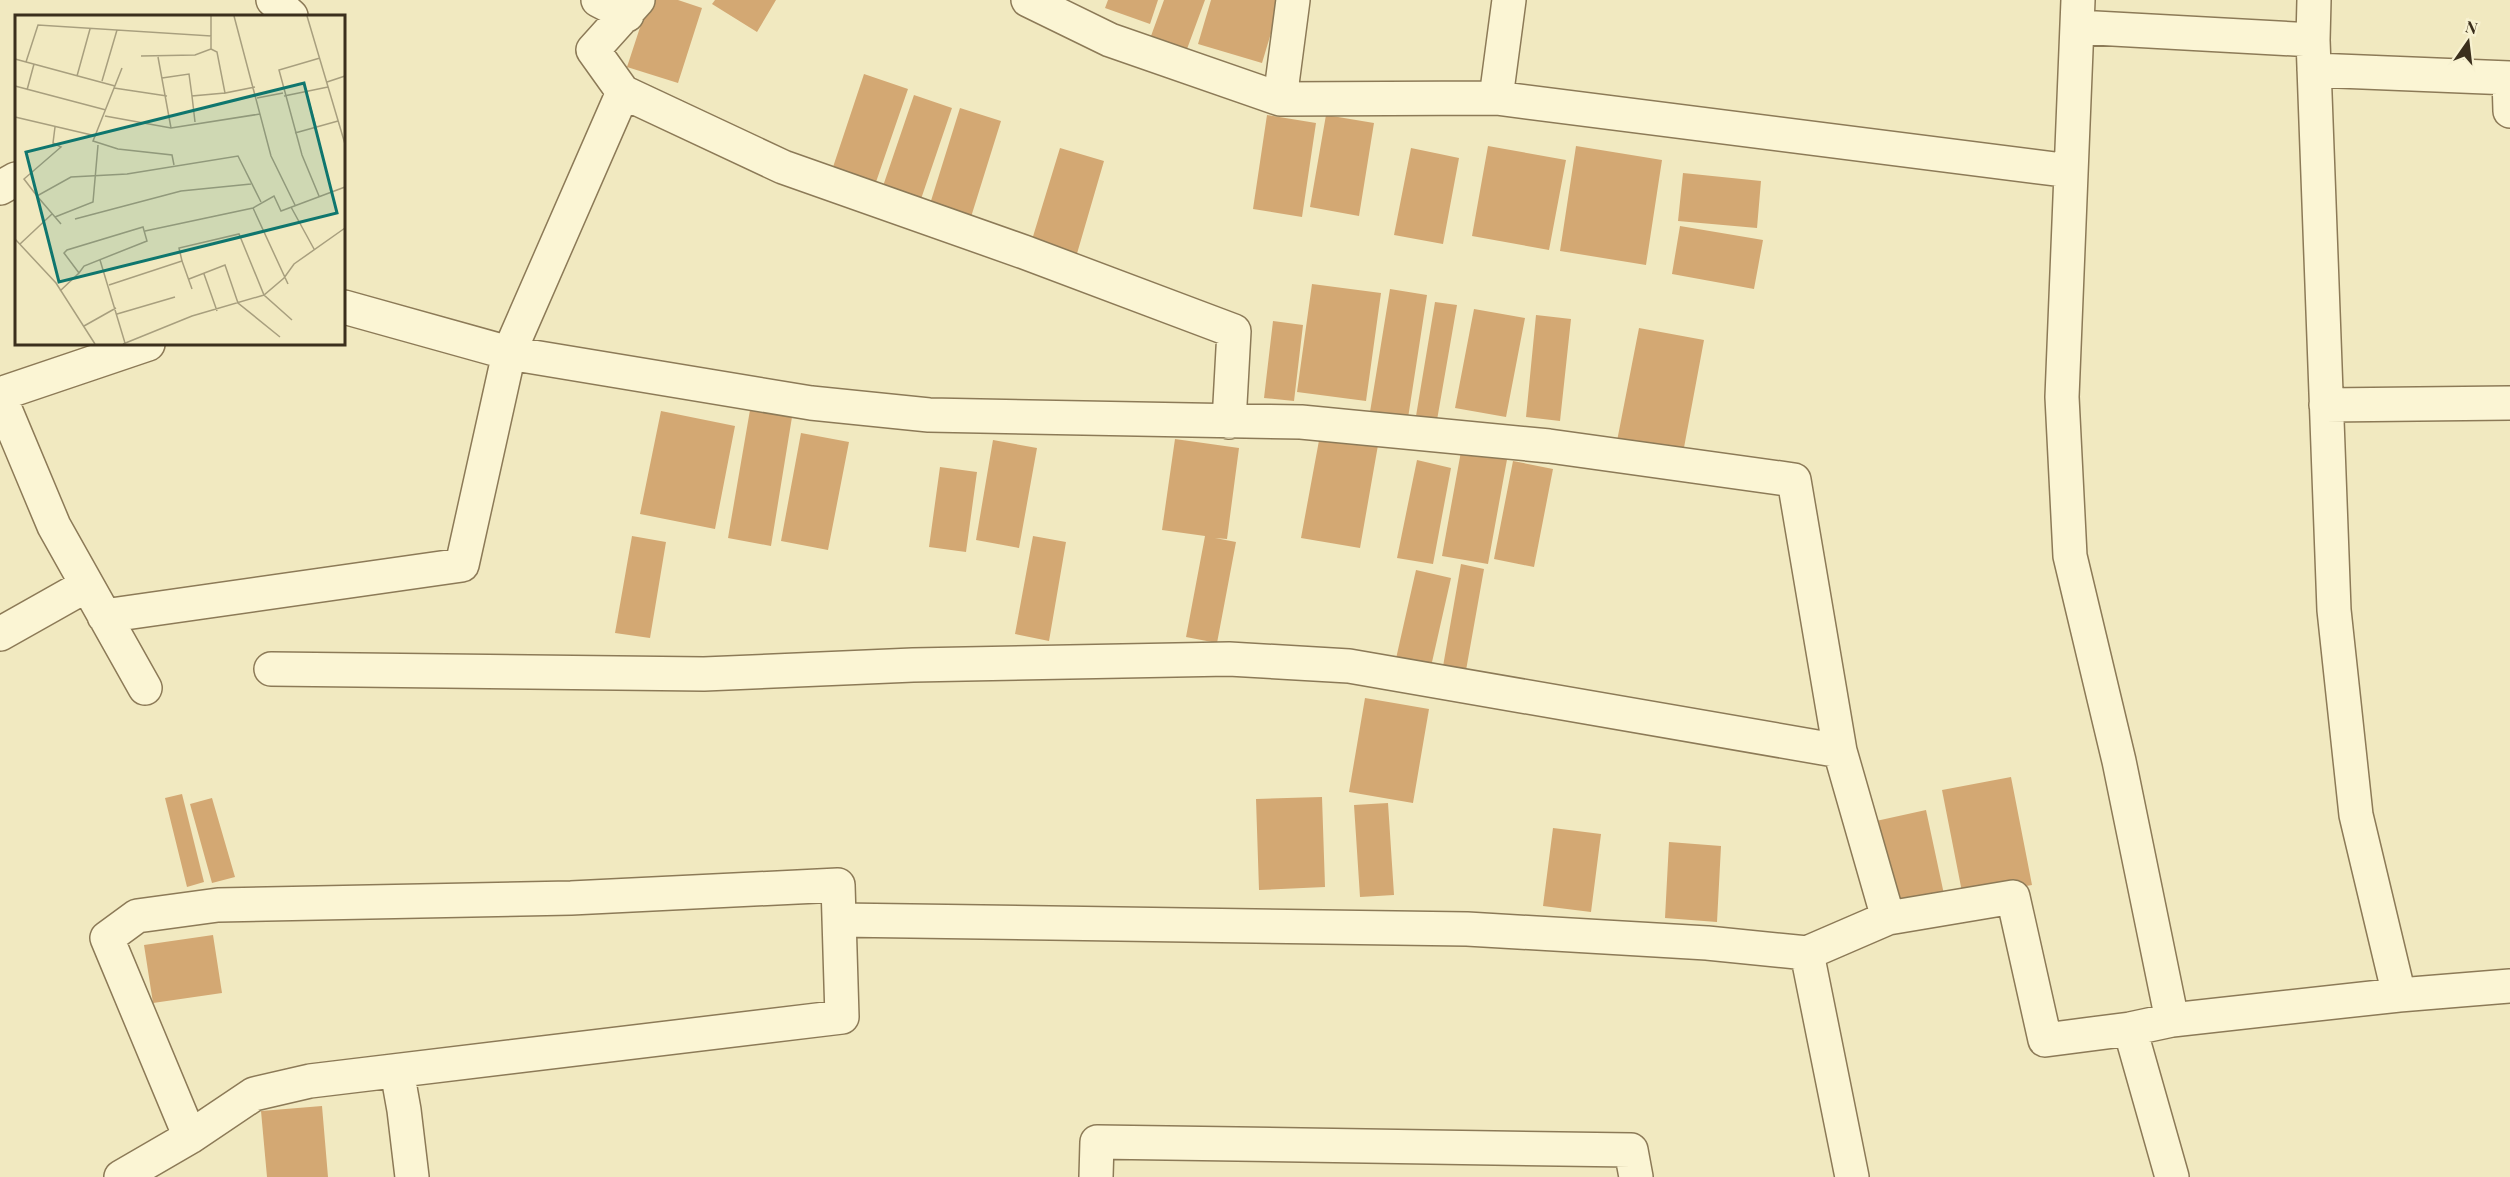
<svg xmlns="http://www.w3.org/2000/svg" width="2510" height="1177" viewBox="0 0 2510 1177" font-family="'Playfair Display',serif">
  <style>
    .building { fill: #d3a873 }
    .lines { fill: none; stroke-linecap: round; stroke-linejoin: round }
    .minor-casing { stroke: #8c7a57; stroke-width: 36 }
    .minor { stroke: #fbf5d4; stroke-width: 33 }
    .inset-road { fill: none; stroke: #a89f7e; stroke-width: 1.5 }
    .view { fill: #0f766e; fill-opacity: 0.15; stroke: #0f766e; stroke-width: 3 }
    .inset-edge { fill: none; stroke: #3b2f1c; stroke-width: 3 }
  </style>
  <rect width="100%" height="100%" fill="#f1e9c0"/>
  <!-- building -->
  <path class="building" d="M649,0H678L702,8L678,83L627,67Z
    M715,0H776L757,32L712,4Z
    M1108,0H1158L1150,24L1105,8Z
    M1164,0H1205L1187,49L1151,36Z
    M1211,0H1281L1262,63L1198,44Z
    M864,74L908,89L876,182L833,167Z
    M914,95L952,108L920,202L882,189Z
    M960,108L1001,121L971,217L930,204Z
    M1267,115L1316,123L1302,217L1253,209Z
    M1326,115L1374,123L1359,216L1310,207Z
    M1488,146L1566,160L1549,250L1472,236Z
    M1576,146L1662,160L1646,265L1560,251Z
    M1060,148L1104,161L1076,257L1031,243Z
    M1411,148L1459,158L1443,244L1394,235Z
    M1683,173L1761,181L1757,228L1678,221Z
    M1680,226L1763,240L1754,289L1672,274Z
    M1312,284L1381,293L1366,401L1297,392Z
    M1390,289L1427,295L1408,418L1370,412Z
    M1435,302L1457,305L1437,420L1416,416Z
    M1474,309L1525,318L1506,417L1455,408Z
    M1536,315L1571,319L1560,421L1526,417Z
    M1273,321L1303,325L1294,401L1264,398Z
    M1639,328L1704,340L1683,453L1617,441Z
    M750,410L792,417L771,546L728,538Z
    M661,411L735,426L715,529L640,514Z
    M801,433L849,442L828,550L781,541Z
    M1320,435L1378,445L1360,548L1301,538Z
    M1175,439L1239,448L1227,539L1215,538L1236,542L1217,643L1186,637L1205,536L1162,530Z
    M993,440L1037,448L1019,548L976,540Z
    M1462,446L1508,454L1488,564L1442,556Z
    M1417,460L1451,468L1433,564L1397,558Z
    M1513,461L1553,469L1534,567L1494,559Z
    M940,467L977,472L966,552L929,547Z
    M632,536L666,542L650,638L615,633Z
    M1033,536L1066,542L1049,641L1015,634Z
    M1461,564L1484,569L1465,676L1442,672Z
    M1416,570L1451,578L1430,671L1395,663Z
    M1365,698L1429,709L1413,803L1349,792Z
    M2011,777L2032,885L1963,897L1942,790Z
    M182,794L204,882L187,887L165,798Z
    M1322,797L1325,887L1259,890L1256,799Z
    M212,798L235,877L212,883L190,804Z
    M1388,803L1394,895L1360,897L1354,805Z
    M1926,810L1945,899L1895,909L1876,821Z
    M1553,828L1601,834L1591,912L1543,906Z
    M1669,842L1721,846L1717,922L1665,918Z
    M213,935L222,993L153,1003L144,945Z
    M322,1106L328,1177H267L261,1111Z"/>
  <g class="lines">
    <!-- minor casing -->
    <g class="minor-casing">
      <path id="minor" d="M273,0L291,16
        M598,0L627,15
        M638,0L593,50L623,92L783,167L1024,252L1234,331L1229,422
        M1028,0L1110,40L1280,99L1496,98L2071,171
        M2078,0L2062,397L2070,556L2119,761L2172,1020
        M2314,0L2313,40L2334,610L2356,815L2399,995
        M2077,27L2313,40
        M2314,70L2510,78
        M2509,78L2510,111
        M1496,98L1509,0
        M1280,99L1293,0
        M0,188L16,179
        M344,307L509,353L811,403L929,415L1301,422L1549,446L1794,480L1840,751L1888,918
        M0,394L148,344
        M0,397L54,526L145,688
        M2326,405L2510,403
        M104,616L462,565L509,353L623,92
        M0,634L87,585
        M271,669L704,674L913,665L1229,659L1349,666L1840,751
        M839,920L1467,929L1707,943L1807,953L1888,918L2013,897L2045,1040L2130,1029L2172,1020L2399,995L2510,986
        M1807,953L1852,1177
        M2130,1029L2172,1177
        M397,1071L404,1110L412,1177
        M121,1177L190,1137L254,1094L310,1081L842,1017L838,885L571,898L218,905L137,916L107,938L190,1137
        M1096,1177L1097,1142L1631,1150L1636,1177"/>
    </g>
    <!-- minor -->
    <use href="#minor" class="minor"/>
  </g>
  <!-- overview -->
  <g transform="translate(15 15)">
    <rect width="330" height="330" fill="#f1e9c0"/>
    <path class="inset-road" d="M219,1L256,141L280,190M292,1L330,129M196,34L202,37L210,78L240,72M126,41L180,40L196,34V21M143,42L156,113M0,44L100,71M11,47L23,10L196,21V1M107,53L78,126L103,134L157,140L159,150M62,61L75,14M147,63L174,59L177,81M87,66L102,15M312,67L330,61M0,71L91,95M99,73L152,81M12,75L19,49M291,76L301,112M269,81L313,72M242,83L268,78M90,101L156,113L245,99M0,102L81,121M180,107L177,81L210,78M40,112L38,128L46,132L9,164L22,181L56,162L112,159L223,141L246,187M280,118L323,106M22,181L46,209M304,181L287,140L264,55L305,43M276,192L299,234M238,193L273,269M40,202L78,187L83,130M60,204L166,176L236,169M130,216L238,193L259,181L266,196L330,172M0,224L41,268L80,329M5,229L37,199M85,245L110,328M167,246L177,274M189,259L202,296M174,264L210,250L223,288L265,322M94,270L167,246L164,233L224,219L249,280L277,305M45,276L64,258L69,251L132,226L128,212L52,235L49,238L64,258M102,299L160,282M69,311L101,293M108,329L177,301L249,280L269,263L279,249L330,213"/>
    <path class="view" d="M289,68L322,198L44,267L11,137Z"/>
    <rect width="330" height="330" class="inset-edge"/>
  </g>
  <!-- north arrow -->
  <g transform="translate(2468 42) rotate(14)" stroke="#f8f2d1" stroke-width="4.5" paint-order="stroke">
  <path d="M0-4.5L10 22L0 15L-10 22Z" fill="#3b2f1c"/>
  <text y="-9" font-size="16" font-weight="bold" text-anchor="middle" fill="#3b2f1c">N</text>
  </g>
</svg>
